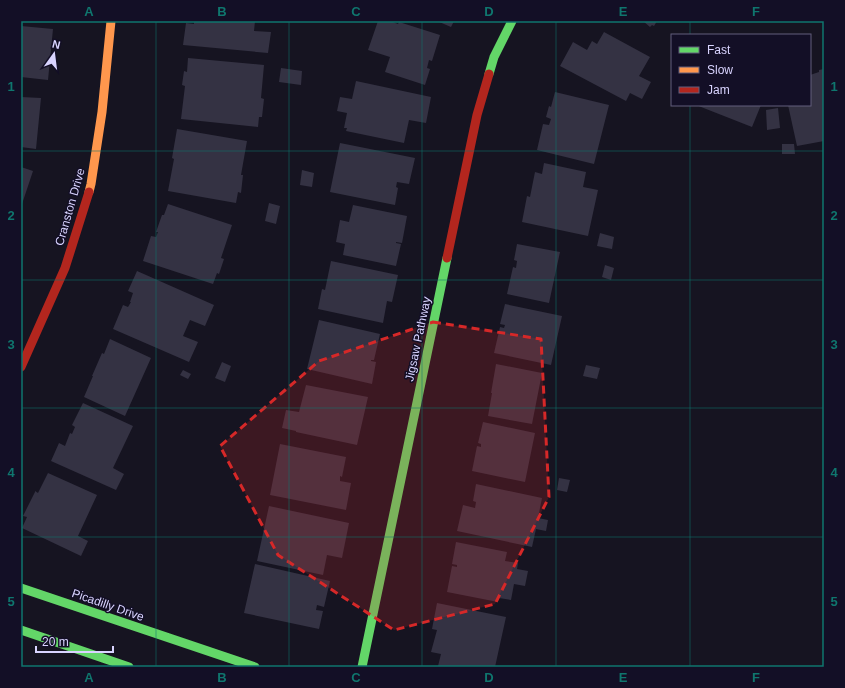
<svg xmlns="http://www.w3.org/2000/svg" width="845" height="688" viewBox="0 0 845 688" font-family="Arial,sans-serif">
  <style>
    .building { fill: #343243 }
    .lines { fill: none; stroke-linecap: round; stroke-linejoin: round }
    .fast { stroke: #63d668; stroke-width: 9 }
    .slow { stroke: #ff974d; stroke-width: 9 }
    .jam { stroke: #b3261e; stroke-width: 9 }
    .marked { fill: #d62828; fill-opacity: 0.2; stroke: #d62828; stroke-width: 3; stroke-dasharray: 8 5; stroke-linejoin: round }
    .grid { fill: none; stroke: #0f766e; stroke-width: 1; stroke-opacity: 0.55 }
    .labels { text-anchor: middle; stroke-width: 3; stroke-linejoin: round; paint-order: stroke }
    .street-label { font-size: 12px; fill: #d9d4ff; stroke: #130f26 }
    .neatline { fill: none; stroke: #0f766e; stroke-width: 1.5 }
    .grid-label { font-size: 13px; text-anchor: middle; font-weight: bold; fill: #0f766e }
  </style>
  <rect width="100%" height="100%" fill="#161421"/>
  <!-- building -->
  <path class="building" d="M194,21H255L254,31L271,32L268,53L183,45L186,23L194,24Z
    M378,21H390L398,24L399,22L440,35L432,61L429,60L427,68L430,69L425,85L385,72L390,57L368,50Z
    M437,21H454L451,27Z
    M643,21H657L654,26L652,25L650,27Z
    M21,26L53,29L48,80L21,77Z
    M604,32L650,57L639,76L651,82L642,99L630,93L626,101L560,66L573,42L587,50L592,41L597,44Z
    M188,58L264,65L261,98L264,99L262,117H259L258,127L181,119L185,86L182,85L184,71L187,72Z
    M281,68L302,71L301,85L279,82Z
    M824,69V141L797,146L788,105H810V75L819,72V70Z
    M356,81L431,97L426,123L409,120L404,143L346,131L347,128H344L347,113L337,111L340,97L352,99Z
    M555,92L609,105L594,164L537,150L543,124L549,125L551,119L546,117L549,106L551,107Z
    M21,97L41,98L36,149L21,147Z
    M696,105H761L752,127Z
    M778,108L780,128L767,130L766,110Z
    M177,129L247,141L241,175H243L241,193L238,192L236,203L168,191L174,159L172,158Z
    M340,143L415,158L409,184L397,182L396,187L398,188L395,205L330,192Z
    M782,144H794L795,154H782Z
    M544,163L586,172L583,187L598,190L588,236L522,222L527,196L530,197L535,172L542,174Z
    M21,167L33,171L21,207Z
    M302,170L314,173L312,187L300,185Z
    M269,203L280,206L276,224L265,221Z
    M168,204L232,225L221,258L224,259L219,274L217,273L213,284L143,261L151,236L156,237L158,232H156L162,215H164Z
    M353,205L407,216L402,243L396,242V243L401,244L396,266L343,255L345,244L336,242L340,220L349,222Z
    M600,233L614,237L612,249L597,246Z
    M517,244L560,252L549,303L507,294L513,267L516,268L517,261L514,260Z
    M331,261L398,275L392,302L387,301L383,323L318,309L322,289L325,290Z
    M605,265L614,268L611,280L602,277Z
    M137,271L214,305L205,326L190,320L183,336L198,342L189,362L113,329L123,305L128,307L131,302H130L133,293L128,291Z
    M505,304L562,316L551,365L494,353L500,327L504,328L505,325L500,324Z
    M319,320L380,334L374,360H371V361L376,362L372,384L307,369Z
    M110,339L151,358L125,416L84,397L93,376H92L102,353L104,354Z
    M222,362L231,366L225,382L215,378Z
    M496,364L542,373L532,424L488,416L492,393H491Z
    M586,365L600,368L597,379L583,376Z
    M183,370L191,374L188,379L180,375Z
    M306,385L368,397L357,445L296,432V431L282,428L286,410L299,412Z
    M83,403L133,426L113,468L124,474L116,490L51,461L59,443L65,446L70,433L72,434L75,427L72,425Z
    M483,422L535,433L525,482L472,471L477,446L481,447V444L478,443Z
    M280,444L346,457L342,477L340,476V481L351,483L346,510L270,495Z
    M48,473L97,495L78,536L88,541L81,556L22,528L27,517L23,516L35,492V491L38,493Z
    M559,478L570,480L567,492L557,490Z
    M476,484L542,498L538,518L548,520L546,531L536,529L532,547L457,531L463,505L475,508L476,502L473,501Z
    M269,506L349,523L342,558L327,555L323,575L257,561Z
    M456,542L507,552L505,561L518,563L517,569L528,571L525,586L514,584L511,600L499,598L498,602L447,592L452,566L457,567V565L452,564Z
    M255,564L330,581L324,607L317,605L316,610L323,611L319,629L244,613Z
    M437,603L506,617L495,667H443L438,666L441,654L431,652L437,630L432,629Z"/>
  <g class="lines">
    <!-- fast -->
    <path class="fast" d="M489,74L494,57L512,21
      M21,588L255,667
      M21,630L129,667
      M362,667L447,258"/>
    <!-- slow -->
    <path class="slow" d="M89,192L91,184L102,112L111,21"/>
    <!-- jam -->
    <path class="jam" d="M447,258L477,115L489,74
      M21,367L65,268L89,192"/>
  </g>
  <!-- marked area -->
  <path class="marked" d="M433,322L541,339L549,497L495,604L394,630L278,555L220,446L319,361Z"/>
  <!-- grid -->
  <path class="grid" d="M156,21V667M289,21V667M422,21V667M556,21V667M690,21V35M690,105V667M21,151H824M21,280H824M21,408H824M21,537H824"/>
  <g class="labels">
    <!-- street labels -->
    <g class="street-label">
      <text transform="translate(70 207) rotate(-74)" y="4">Cranston Drive</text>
      <text transform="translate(418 339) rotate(-78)" y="4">Jigsaw Pathway</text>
      <text transform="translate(108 605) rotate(19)" y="4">Picadilly Drive</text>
    </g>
  </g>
  <!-- border -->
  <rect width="845" height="688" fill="none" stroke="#130f26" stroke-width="44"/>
  <!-- legend -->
  <rect x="671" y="34" width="140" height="72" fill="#130f26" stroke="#625e7d"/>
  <rect x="679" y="47" width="20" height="6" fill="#63d668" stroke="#625e7d"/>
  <text x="707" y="54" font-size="12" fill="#d9d4ff">Fast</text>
  <rect x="679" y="67" width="20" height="6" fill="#ff974d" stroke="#625e7d"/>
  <text x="707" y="74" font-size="12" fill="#d9d4ff">Slow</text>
  <rect x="679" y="87" width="20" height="6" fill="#b3261e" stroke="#625e7d"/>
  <text x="707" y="94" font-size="12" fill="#d9d4ff">Jam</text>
  <!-- north arrow -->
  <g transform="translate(54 54) rotate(14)" stroke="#130f26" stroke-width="3" paint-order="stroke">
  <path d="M0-3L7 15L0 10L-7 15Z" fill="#d9d4ff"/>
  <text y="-6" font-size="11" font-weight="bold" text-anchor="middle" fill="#d9d4ff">N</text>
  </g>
  <!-- scale -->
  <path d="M36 646v6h77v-6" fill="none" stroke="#d9d4ff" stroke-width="2"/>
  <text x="42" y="646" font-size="12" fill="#d9d4ff" stroke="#130f26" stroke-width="3" paint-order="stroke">20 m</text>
  <rect x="22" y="22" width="801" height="644" class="neatline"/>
  <g class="grid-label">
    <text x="89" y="16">A</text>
    <text x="222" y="16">B</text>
    <text x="356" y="16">C</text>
    <text x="489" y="16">D</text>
    <text x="623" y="16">E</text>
    <text x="756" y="16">F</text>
    <text x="11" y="91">1</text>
    <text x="834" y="91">1</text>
    <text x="11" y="220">2</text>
    <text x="834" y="220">2</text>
    <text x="11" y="349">3</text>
    <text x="834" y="349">3</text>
    <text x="11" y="477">4</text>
    <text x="834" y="477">4</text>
    <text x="11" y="606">5</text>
    <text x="834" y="606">5</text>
    <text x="89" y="682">A</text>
    <text x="222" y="682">B</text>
    <text x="356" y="682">C</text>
    <text x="489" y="682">D</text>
    <text x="623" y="682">E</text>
    <text x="756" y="682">F</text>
  </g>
</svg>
